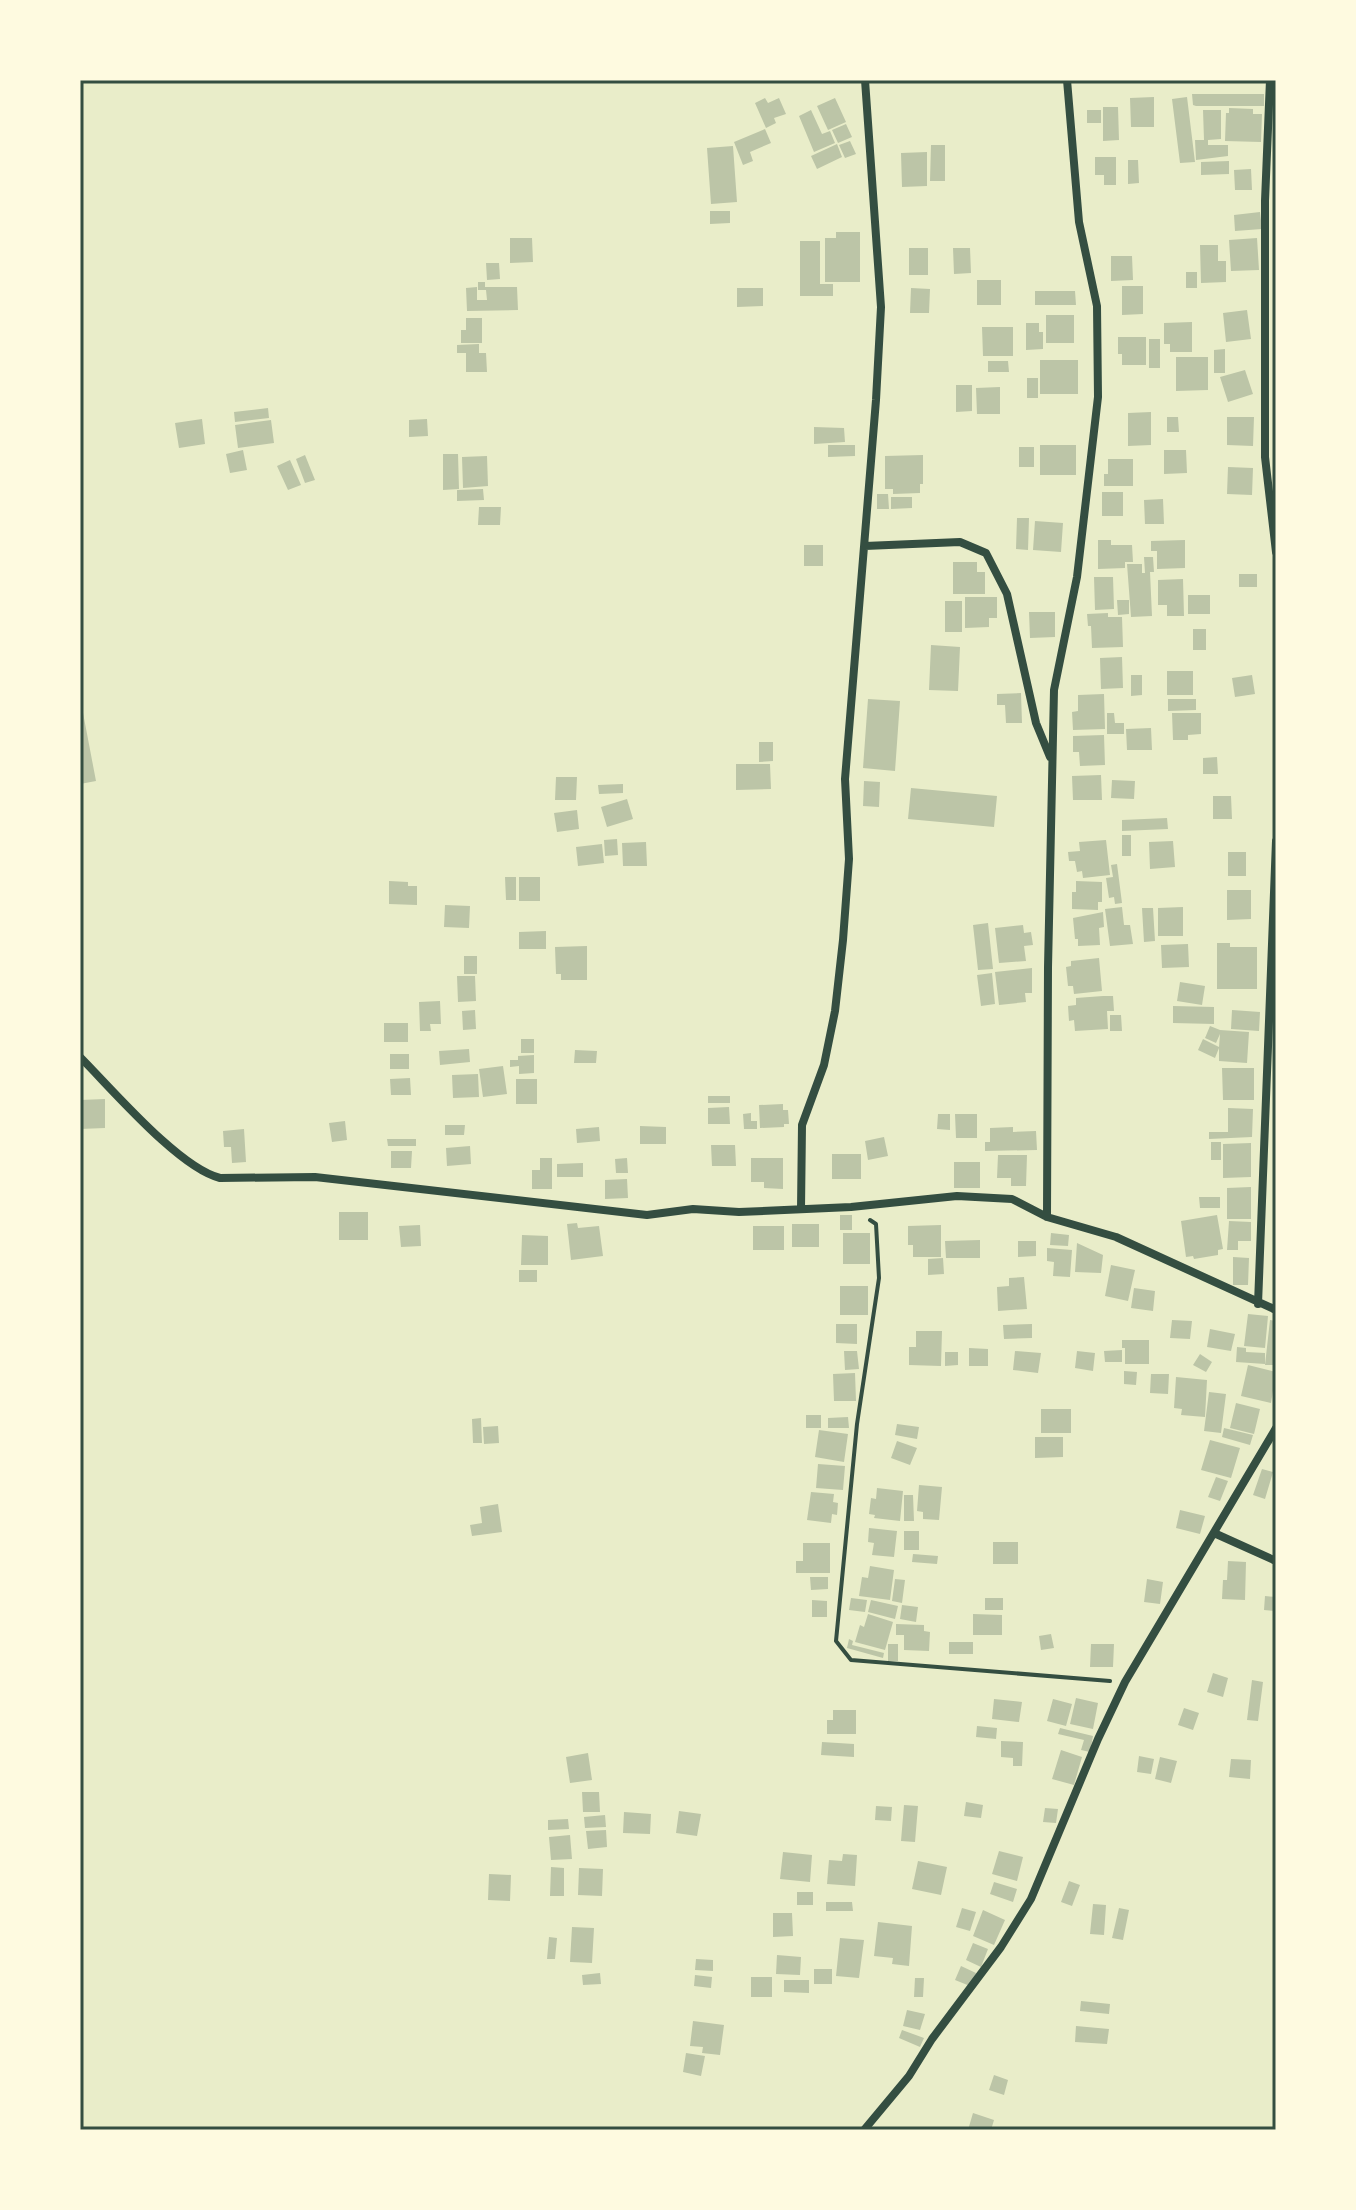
<svg xmlns="http://www.w3.org/2000/svg" width="1356" height="2210" viewBox="0 0 1356 2210" font-family="Manrope,sans-serif">
  <style>
    .building { fill: #bcc5a7 }
    .lines { fill: none; stroke-linecap: round; stroke-linejoin: round }
    .path { stroke: #344e41; stroke-width: 4 }
    .minor { stroke: #344e41; stroke-width: 8 }
    .neatline { fill: none; stroke: #344e41; stroke-width: 3 }
  </style>
  <rect width="100%" height="100%" fill="#e9edc9"/>
  <!-- building -->
  <path class="building" d="M1192,94H1264V106H1196L1193,105Z
    M1154,97V127H1131L1130,98Z
    M1187,97L1195,162L1180,163L1172,99Z
    M765,98L768,103L779,98L786,114L774,118L776,123L766,128L755,103Z
    M835,98L846,122L828,130L817,106Z
    M1103,107H1118L1119,140L1103,141Z
    M1229,108L1253,109V114H1262L1261,142L1225,141L1226,113H1229Z
    M811,110L822,134L830,131L835,143L814,152L799,116Z
    M1087,110H1101V123H1087Z
    M1203,110H1221V139L1208,140V145H1228V156L1196,160L1195,140H1204Z
    M846,124L852,137L838,143L832,130Z
    M765,129L771,143L750,152L753,161L743,165L734,142Z
    M850,141L856,154L845,158L839,145Z
    M837,144L842,157L817,169L811,156Z
    M931,145H945V181H930Z
    M733,146L737,202L711,204L707,148Z
    M927,152V186L902,187L901,153Z
    M1095,157H1116V185H1104V175H1095Z
    M1128,160H1138L1139,183L1128,184Z
    M1229,161V174L1201,175V162Z
    M1251,169L1252,190H1235L1234,170Z
    M710,211H730V223L710,224Z
    M1260,212L1262,229L1235,231L1234,215Z
    M836,232H860V282H825V238H836Z
    M510,238H532L533,262L510,263Z
    M1257,238L1259,270L1231,271L1229,240Z
    M800,241H820V284H833V296H800Z
    M1200,245H1218V261H1226V282L1201,283Z
    M909,248H928V275H909Z
    M953,248H970L971,273L954,274Z
    M1111,256H1132L1133,280L1111,281Z
    M486,263H499L500,279L487,280Z
    M1186,272H1197V288H1186Z
    M977,280H1001V305H977Z
    M478,282H485V287H517L518,310L467,311L466,288L477,287V300H487L486,290H478Z
    M1122,286H1143V314L1122,315Z
    M737,288H763V306L737,307Z
    M911,288L930,289L929,313H910Z
    M1035,291H1075L1076,305H1035Z
    M1247,310L1251,339L1226,342L1223,313Z
    M1046,315H1074V343H1046Z
    M466,318H482V343H461V330H466Z
    M1192,322V352H1170V344H1164V323Z
    M1026,323H1039V332H1043V349L1026,350Z
    M982,327H1013V356H983Z
    M1118,337H1146V365H1122V354H1118Z
    M1149,339H1160V368H1149Z
    M479,344V353H486L487,372H466V353H457V345Z
    M1225,349V373H1214V350Z
    M1176,357H1208V390L1176,391Z
    M1040,360H1078V394H1040Z
    M988,361H1008L1009,372H988Z
    M1245,370L1253,394L1228,402L1220,377Z
    M1027,378H1038V398H1027Z
    M956,385H972V411L956,412Z
    M1000,387V414H977L976,388Z
    M268,408L269,418L235,422L234,412Z
    M1151,412V445L1128,446V413Z
    M1167,417H1178L1179,432H1167Z
    M1227,417H1254L1253,446L1227,445Z
    M202,419L205,444L179,448L175,423Z
    M427,419L428,436L409,437V420Z
    M271,420L274,443L238,448L235,425Z
    M814,427L844,428L845,442L814,444Z
    M828,445H855V456L828,457Z
    M1040,445H1076V475H1040Z
    M1019,447H1034V467H1019Z
    M243,450L247,470L230,473L226,454Z
    M1164,450H1186L1187,473L1164,474Z
    M443,454H458L459,489L443,490Z
    M305,455L315,480L305,483L296,459Z
    M923,455V484H920V493L893,494V489H885V456Z
    M487,456L488,486L463,488L462,457Z
    M1108,459H1133V486H1104V474H1108Z
    M290,460L301,485L288,490L277,466Z
    M1228,467L1253,468L1252,495L1227,494Z
    M483,489L484,500L457,501V490Z
    M1102,492H1123V516H1102Z
    M877,494H888L889,509H877Z
    M891,497H912V508L891,509Z
    M1163,499L1164,524H1145L1144,500Z
    M479,507H501L500,525H478Z
    M1017,518H1029L1028,550L1016,549Z
    M1035,521L1063,523L1061,552L1033,550Z
    M1098,540H1111V545H1132L1133,562H1125V568L1098,569Z
    M1185,540V568L1157,569V551H1151V541Z
    M804,545H823V566H804Z
    M1144,557H1153L1154,572H1150L1152,616L1131,617L1127,564H1142V573H1145Z
    M953,562H977V572H985V594H953Z
    M1239,574H1257V587H1239Z
    M1094,577H1113L1114,609L1095,610Z
    M1183,579L1184,616H1167V605H1158V580Z
    M1188,595H1210V614H1188Z
    M965,597H997V618H989V627L965,628Z
    M1117,600H1129V614L1118,615Z
    M945,601H962V632H945Z
    M1029,612H1055V637L1030,638Z
    M1108,613V617H1122L1123,647L1092,648L1091,626H1088L1087,614Z
    M1193,629H1206V650H1193Z
    M931,645L960,647L958,691L929,690Z
    M1122,657L1123,688L1101,689L1100,658Z
    M1167,671H1193V695H1167Z
    M1131,675H1142V695L1131,696Z
    M1252,675L1255,694L1235,697L1232,678Z
    M1021,693L1022,723H1006L1005,705H997V694Z
    M1104,694L1105,729L1073,730L1072,712L1078,711V695Z
    M80,697L96,781L80,784Z
    M868,699L900,701L895,771L863,768Z
    M1168,699H1196V710L1168,711Z
    M1107,713H1114L1115,723H1124V734H1107Z
    M1172,713H1201V734L1188,735V740H1173Z
    M1151,728L1152,750H1127L1126,729Z
    M1104,735L1105,765L1080,766L1079,752H1073V736Z
    M759,742H773V761L759,762Z
    M1217,757L1218,774H1203V758Z
    M736,764H770L771,789L736,790Z
    M1101,775L1102,800H1073L1072,776Z
    M556,777H577L576,800H555Z
    M1112,780L1135,781L1134,799L1111,798Z
    M864,781L880,782L879,807L863,806Z
    M623,784V793L599,794L598,785Z
    M911,788L997,796L994,827L908,819Z
    M1213,796H1231L1232,819H1213Z
    M627,799L633,819L607,827L601,807Z
    M577,810L579,829L557,832L554,813Z
    M1167,818L1168,829L1122,831V820Z
    M1122,835H1131V856H1122Z
    M617,839L618,855L605,856L604,840Z
    M1106,840L1110,875L1083,878L1082,871L1077,872L1075,861H1069L1068,852L1080,851L1079,842Z
    M1173,841L1175,867L1150,869L1149,842Z
    M646,842L647,866H623L622,843Z
    M602,844L604,863L578,866L576,847Z
    M1228,852H1246V876H1228Z
    M1117,864L1122,903L1115,904L1114,897L1109,898L1106,878L1113,877L1111,865Z
    M505,877H516V900H506Z
    M519,877H540V901H519Z
    M389,881L408,882V886H417V905L389,904Z
    M1076,881L1102,882V902H1098V910L1072,909V892H1076Z
    M1227,890H1251V919L1227,920Z
    M445,905L470,906L469,928L444,927Z
    M1122,907L1124,925H1130L1133,944L1110,946L1105,909Z
    M1183,907V936H1158V908Z
    M1142,908H1153L1155,941L1144,942Z
    M1103,912L1104,927L1099,928L1100,945L1078,946V939H1075L1073,918Z
    M988,923L993,969L978,970L973,925Z
    M1023,925L1024,933L1031,932L1033,945L1024,946L1026,961L999,963L995,928Z
    M546,931V949H519V932Z
    M1217,943H1230V947H1257V989H1217Z
    M1188,944L1189,967L1162,968L1161,945Z
    M587,946V980H561V974H556L555,947Z
    M464,956H477V974H464Z
    M1099,958L1102,991L1074,994L1073,986H1068L1066,967L1071,966V961Z
    M1032,968V993H1025L1026,1002L999,1005L995,972Z
    M992,973L995,1004L981,1006L977,975Z
    M457,976H475L476,1001L458,1002Z
    M1180,982L1205,986L1202,1005L1177,1001Z
    M1103,996H1113L1114,1011H1107L1108,1029L1075,1031L1074,1020L1069,1021L1068,1006L1076,1005V998Z
    M440,1001L441,1024H430L431,1031H420L419,1002Z
    M1173,1006L1214,1007V1024L1173,1023Z
    M475,1010L476,1029L463,1030L462,1011Z
    M1232,1010L1260,1012L1259,1031L1231,1029Z
    M1110,1015H1121L1122,1031H1110Z
    M384,1023H408V1042H384Z
    M1210,1026L1220,1030L1249,1032L1247,1063L1219,1061V1048L1215,1058L1198,1050L1203,1039L1219,1047L1220,1034L1216,1043L1205,1038Z
    M521,1039H534V1053H521Z
    M469,1049L470,1062L440,1065L439,1051Z
    M575,1050L597,1051L596,1063H574Z
    M390,1054H409V1069H390Z
    M534,1055V1073L519,1074V1066L510,1067V1060H518V1056Z
    M503,1066L507,1094L483,1097L479,1069Z
    M1222,1068H1254V1100H1223Z
    M478,1074L479,1097L453,1098L452,1075Z
    M410,1078L411,1095H391L390,1079Z
    M516,1079H537V1104H516Z
    M708,1096H730V1103H708Z
    M105,1099V1128L80,1129V1100Z
    M783,1104V1110H788L789,1124H784V1127L760,1128L759,1105Z
    M729,1107L730,1124H708V1108Z
    M1228,1108L1253,1109L1252,1137L1209,1139V1132H1228Z
    M751,1113V1121H757V1129H744L743,1114Z
    M938,1114H950V1130L937,1129Z
    M955,1114H977V1138H956Z
    M345,1121L347,1140L332,1142L329,1123Z
    M445,1125H465L464,1135H445Z
    M640,1126L666,1127V1144H640Z
    M599,1127L600,1141L577,1143L576,1129Z
    M1013,1127V1132L1036,1131L1037,1150L985,1151V1142H990V1128Z
    M244,1129L246,1162L232,1163L231,1147H224L223,1131Z
    M884,1137L888,1156L868,1160L865,1141Z
    M387,1139H416V1146H388Z
    M1211,1142H1221V1160H1211Z
    M1251,1143V1177L1223,1178V1144Z
    M711,1145H735L736,1166H712Z
    M470,1146L471,1164L447,1166L446,1148Z
    M391,1151H412L411,1168H391Z
    M832,1154H861V1179H832Z
    M998,1155H1027L1026,1186H1011V1178H997Z
    M540,1158H552V1189H532V1170H540Z
    M627,1158L628,1173H616L615,1159Z
    M751,1158H783V1189L764,1188V1182H751Z
    M954,1162H980V1188H954Z
    M583,1163V1177H557V1164Z
    M627,1179L628,1198L605,1199V1180Z
    M1251,1187V1219H1227V1188Z
    M1199,1197H1220V1208H1200Z
    M339,1212H368V1240H339Z
    M840,1215H852V1230H840Z
    M1217,1215L1223,1249L1218,1250V1255L1194,1259L1193,1256L1186,1257L1181,1221Z
    M1229,1221L1251,1222V1241H1238V1250H1227Z
    M577,1223L578,1228L599,1226L603,1256L571,1260L567,1224Z
    M792,1224H819V1247H792Z
    M420,1225L421,1246L401,1247L399,1226Z
    M941,1225V1257H913V1245H908V1226Z
    M753,1226H784V1250H753Z
    M843,1233H870V1264H843Z
    M1051,1233L1069,1235L1068,1246L1050,1245Z
    M522,1235L548,1236V1265H521Z
    M980,1240V1258H946L945,1241Z
    M1018,1241H1036V1256L1018,1257Z
    M1077,1243L1103,1255L1101,1273L1075,1272Z
    M1047,1248L1072,1250L1070,1277L1053,1276L1054,1262L1047,1261Z
    M1233,1257L1249,1258L1248,1285H1233Z
    M943,1258L944,1274L928,1275V1259Z
    M1111,1265L1135,1270L1128,1301L1105,1296Z
    M519,1270H537V1282H519Z
    M1024,1277L1027,1309L998,1311L997,1287L1009,1286V1278Z
    M840,1286H868V1315H840Z
    M1134,1288L1155,1291L1153,1311L1131,1308Z
    M1248,1314L1268,1316L1265,1348L1244,1346Z
    M1172,1320L1192,1321L1190,1339L1170,1338Z
    M1270,1320L1276,1321V1365H1265Z
    M836,1324H857V1344L836,1343Z
    M1032,1324V1338L1004,1339L1003,1325Z
    M1210,1329L1235,1334L1231,1351L1207,1347Z
    M916,1331H942L941,1366L909,1365V1347H916Z
    M1122,1340H1149V1364H1125V1348H1122Z
    M1237,1347L1246,1348V1352L1265,1353V1364L1236,1362Z
    M969,1348L988,1349V1366H969Z
    M1122,1350V1362H1105L1104,1351Z
    M844,1351H857L859,1369L845,1370Z
    M1015,1351L1041,1353L1038,1373L1013,1370Z
    M1077,1351L1095,1353L1093,1371L1075,1368Z
    M945,1352H958V1365L945,1366Z
    M1200,1354L1212,1362L1206,1372L1193,1365Z
    M1248,1365L1276,1372L1271,1403L1241,1396Z
    M1124,1371L1137,1372L1136,1385L1124,1384Z
    M855,1373L856,1401H834L833,1374Z
    M1151,1374H1169L1168,1394L1150,1393Z
    M1176,1377L1207,1380L1205,1417L1181,1415L1182,1409L1174,1408Z
    M1209,1392L1226,1394L1221,1433L1204,1431Z
    M1236,1403L1260,1409L1254,1434L1230,1428Z
    M1041,1409H1071V1433H1041Z
    M806,1415H821V1428H806Z
    M848,1417L849,1428H828V1418Z
    M481,1418L482,1443H473L472,1419Z
    M897,1424L919,1427L917,1439L895,1435Z
    M498,1426L499,1443L484,1444L483,1427Z
    M1224,1428L1253,1435L1250,1445L1222,1437Z
    M819,1430L848,1434L844,1462L815,1457Z
    M1035,1437H1063V1457L1035,1458Z
    M1210,1440L1240,1448L1231,1478L1201,1470Z
    M897,1441L917,1448L910,1465L891,1458Z
    M818,1464L845,1466L843,1490L816,1488Z
    M1262,1469L1273,1472L1265,1499L1253,1495Z
    M1216,1477L1228,1481L1220,1501L1208,1497Z
    M919,1485L942,1487L939,1520L923,1519V1512L917,1511Z
    M877,1488L903,1491L900,1521L874,1518L875,1515L869,1514L871,1498L876,1499Z
    M811,1492L834,1494L833,1502L838,1503L837,1515L832,1514L831,1523L807,1520Z
    M904,1495H913L914,1521H904Z
    M498,1504L502,1532L472,1536L470,1525L482,1523L480,1507Z
    M1180,1510L1205,1516L1200,1534L1176,1528Z
    M869,1528L897,1531L894,1557L872,1555L874,1543L868,1542Z
    M904,1531H919V1550H904Z
    M993,1542H1018V1564H993Z
    M803,1543H830V1573H796V1561H803Z
    M913,1554L938,1556L937,1564L912,1562Z
    M1228,1561L1246,1562L1245,1600L1222,1599L1223,1580H1227Z
    M870,1566L894,1570L890,1600L859,1596L862,1577L868,1578Z
    M810,1577H828V1589L811,1590Z
    M895,1579L905,1580L902,1603L892,1601Z
    M1147,1579L1163,1582L1160,1604L1144,1602Z
    M1265,1596L1276,1597V1611L1264,1610Z
    M851,1598L867,1600L865,1612L849,1610Z
    M985,1598H1003V1610H985Z
    M812,1600L827,1601V1617H812Z
    M871,1600L898,1606L895,1619L868,1612Z
    M902,1605L918,1607L916,1622L900,1619Z
    M868,1614L893,1622L885,1650L855,1642L860,1625L864,1627Z
    M973,1614L1002,1615V1635H973Z
    M896,1624L924,1625V1631L930,1632L929,1651L904,1650V1635H896Z
    M1051,1634L1054,1648L1041,1650L1039,1636Z
    M849,1639L853,1641L852,1645L884,1653L883,1658L847,1648Z
    M949,1642H973V1654H949Z
    M888,1644H898V1661H888Z
    M1091,1644H1114L1113,1667H1090Z
    M1213,1673L1228,1678L1223,1697L1207,1692Z
    M1252,1680L1263,1682L1258,1721L1247,1720Z
    M1076,1698L1098,1703L1093,1729L1070,1724Z
    M994,1699L1022,1702L1019,1722L992,1719Z
    M1053,1699L1072,1704L1066,1726L1047,1721Z
    M1184,1708L1199,1713L1193,1730L1178,1725Z
    M833,1710H856V1734H827V1720H833Z
    M977,1726L997,1728L996,1739L976,1737Z
    M1060,1728L1093,1736L1090,1752L1081,1750L1084,1740L1058,1734Z
    M1001,1741L1023,1742L1022,1766H1013V1758L1001,1757Z
    M822,1742L854,1744V1757L821,1755Z
    M1061,1750L1082,1757L1074,1785L1052,1779Z
    M588,1753L592,1780L570,1783L566,1757Z
    M1139,1756L1154,1759L1151,1774L1137,1772Z
    M1160,1757L1177,1761L1171,1783L1155,1779Z
    M1231,1759L1251,1760L1250,1779L1229,1777Z
    M582,1792H599L600,1812H583Z
    M966,1802L983,1805L981,1818L964,1816Z
    M904,1805L918,1806L915,1842L901,1841Z
    M876,1806L892,1807L891,1821L875,1820Z
    M1045,1808L1058,1809L1056,1823L1043,1822Z
    M679,1811L701,1814L697,1836L676,1833Z
    M624,1812L651,1814L650,1834L623,1833Z
    M605,1815L606,1827L585,1828L584,1817Z
    M568,1819L569,1829L548,1830V1820Z
    M606,1830L607,1847L588,1849L586,1831Z
    M570,1835L572,1859L551,1860L549,1837Z
    M999,1851L1023,1857L1017,1881L992,1874Z
    M783,1852L812,1855L810,1882L780,1879Z
    M843,1854L857,1855L855,1886L827,1884L829,1860L842,1861Z
    M918,1861L947,1867L941,1895L912,1889Z
    M551,1867L564,1868V1896H550Z
    M579,1868L603,1869L602,1896L578,1895Z
    M489,1874L511,1875L510,1901L488,1900Z
    M1069,1881L1080,1885L1072,1906L1061,1902Z
    M994,1882L1017,1889L1013,1902L990,1894Z
    M797,1892H813V1905H797Z
    M826,1902H852L853,1911H826Z
    M1093,1904L1106,1905L1104,1935L1090,1934Z
    M962,1908L976,1912L970,1931L956,1927Z
    M1119,1908L1129,1910L1123,1940L1112,1938Z
    M983,1910L1005,1920L994,1945L973,1936Z
    M773,1913H792L793,1936L773,1937Z
    M878,1922L912,1926L909,1966L892,1964L893,1958L874,1956Z
    M572,1927L594,1928L592,1963L570,1962Z
    M549,1937L557,1938L555,1959H547Z
    M840,1938L864,1940L859,1978L836,1976Z
    M973,1943L988,1949L981,1967L966,1960Z
    M777,1955L801,1957L800,1975L776,1974Z
    M696,1959L713,1960V1971L695,1970Z
    M961,1966L976,1973L970,1986L955,1980Z
    M814,1969H832V1984H814Z
    M600,1973L601,1984L583,1985L582,1975Z
    M695,1975L712,1977L711,1988L694,1986Z
    M751,1977H772V1997H751Z
    M915,1978H924L923,1997H914Z
    M784,1980H809V1993L784,1992Z
    M1081,2001L1110,2004L1109,2014L1080,2011Z
    M907,2010L925,2014L920,2030L903,2026Z
    M693,2021L724,2025L720,2055L702,2053L703,2047L690,2046Z
    M1076,2026L1109,2029L1107,2044L1075,2042Z
    M902,2030L924,2038L920,2047L899,2038Z
    M686,2053L705,2056L701,2076L683,2072Z
    M994,2075L1008,2080L1004,2095L989,2090Z
    M973,2113L994,2120L991,2130H968Z"/>
  <g class="lines">
    <!-- path -->
    <path class="path" d="M870,1220L876,1224L879,1278L857,1424L836,1641L851,1660L1110,1681"/>
    <!-- minor -->
    <path class="minor" d="M1270,80L1265,201V457L1276,552
      M865,546L960,542L986,553L1007,594L1036,723L1050,757
      M80,1057C112,1089 179,1168 220,1178L315,1177L647,1215L693,1209L739,1212L851,1207L957,1196L1012,1199L1047,1217L1116,1237L1276,1310
      M801,1209L802,1125L824,1065L835,1011L843,940L849,859L845,779L876,400L881,307L865,80
      M1047,1217L1048,967L1054,690L1077,577L1098,397L1097,306L1079,222L1067,80
      M1258,1304L1276,841
      M1214,1533L1276,1561
      M864,2130L909,2076L932,2039L1001,1947L1031,1899L1098,1739L1125,1682L1276,1428"/>
  </g>
  <!-- border -->
  <rect width="1356" height="2210" fill="none" stroke="#fefae0" stroke-width="164"/>
  <rect x="82" y="82" width="1192" height="2046" class="neatline"/>
</svg>
